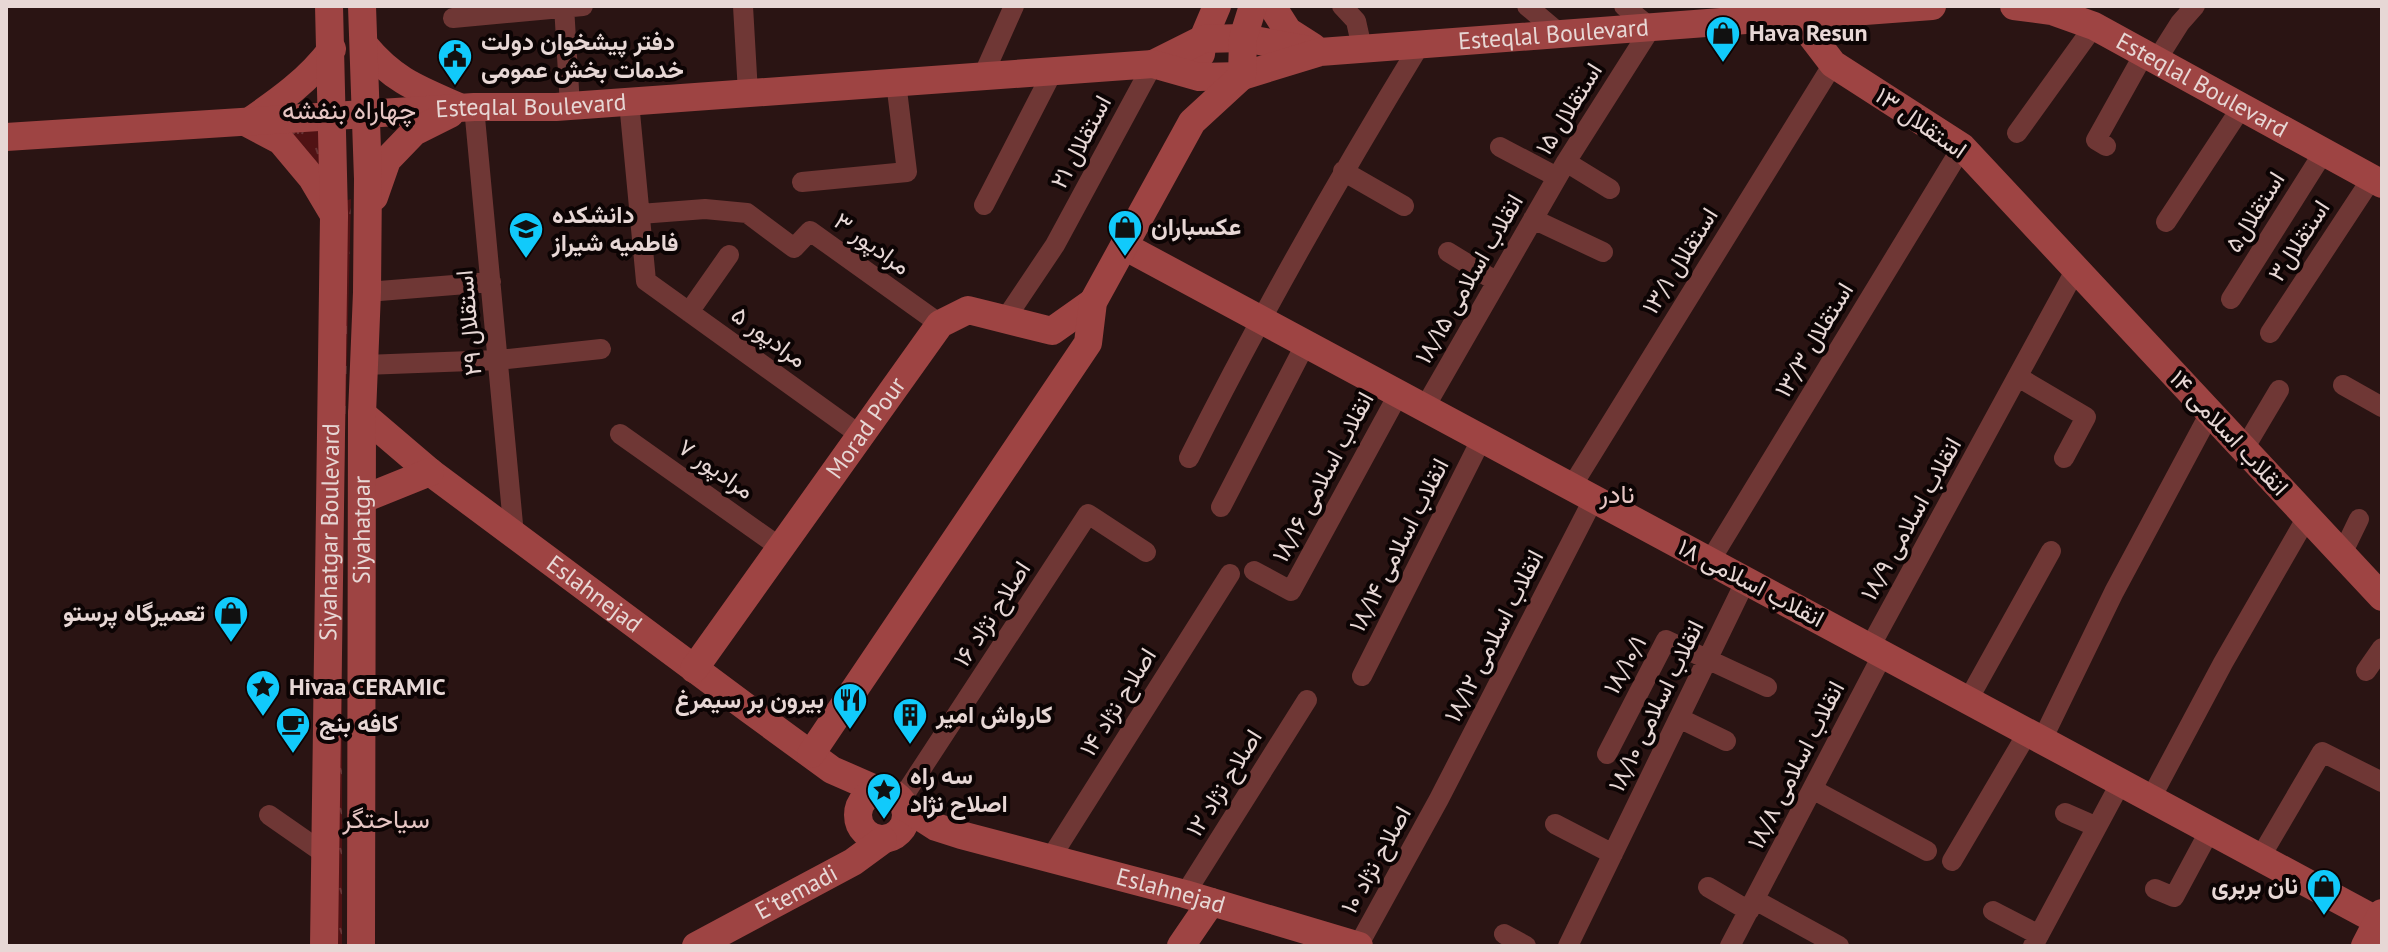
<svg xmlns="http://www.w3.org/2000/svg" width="2388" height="952" viewBox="0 0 2388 952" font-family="'PT Sans',Vazirmatn,sans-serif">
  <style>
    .grass { fill: url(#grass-tufts) }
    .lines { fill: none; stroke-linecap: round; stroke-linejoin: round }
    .street { stroke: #6f3735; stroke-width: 20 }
    .secondary { stroke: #9e4443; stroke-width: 28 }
    .labels { text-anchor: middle; stroke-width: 8; stroke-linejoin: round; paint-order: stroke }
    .poi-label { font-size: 24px; font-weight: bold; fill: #e7d7d5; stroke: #0c0404; text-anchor: start }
    .street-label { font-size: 24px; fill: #e7d7d5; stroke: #0c0404 }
    .neighbourhood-label { font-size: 26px; fill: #e7c6c4; stroke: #0c0404 }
  </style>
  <defs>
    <pattern id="grass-tufts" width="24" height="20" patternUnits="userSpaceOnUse" patternTransform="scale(2)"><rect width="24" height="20" fill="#501214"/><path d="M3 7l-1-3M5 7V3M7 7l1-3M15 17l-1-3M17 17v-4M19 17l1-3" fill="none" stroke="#693435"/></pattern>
  </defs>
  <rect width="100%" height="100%" fill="#2a1413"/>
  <!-- grass -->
  <path class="grass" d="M320,130L321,181L280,131Z
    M351,199L342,552V946H334L345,201Z"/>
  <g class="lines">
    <!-- street -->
    <path class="street" d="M564,6L570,106
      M743,6L748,93
      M1342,6L1356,21L1362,48
      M1527,6L1560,34
      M453,18L583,6
      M2156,61L2180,23L2195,6
      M982,78L1014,6
      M629,102L646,281L860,435
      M474,107L514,535
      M2017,133L2094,26
      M2106,146L2096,140L2144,54
      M1500,147L1557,177
      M1566,162L1610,189
      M1343,171L1404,206
      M802,182L907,172L896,82
      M984,205L1053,71
      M640,214L705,209L747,213L794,248L810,231L940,324
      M1533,219L1603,252
      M2166,222L2241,108
      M1448,252L1497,282
      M367,292L491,282
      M2231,299L2323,153
      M689,312L729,255
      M1006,318L1055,245L1153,64
      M2270,333L2372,178
      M364,365L498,360L601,349
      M2018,377L2086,417L2064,458
      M2343,385L2382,407
      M1425,407L1566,162L1651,28L1624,6
      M620,434L781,548
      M2244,449L2279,390
      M1189,458C1260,316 1338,179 1421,43
      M1572,486L1833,64
      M1221,507L1306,343
      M2342,554L2359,519
      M1710,561L1962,147
      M1254,571L1291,591L1399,393
      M1870,647L2076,269
      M2366,671L2382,648
      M1362,676L1482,438
      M1968,700L2051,551
      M1679,718L1726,741
      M2042,740L2114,592L2210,413
      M1607,754L1666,640L1767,687
      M1814,790L1927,851
      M2151,798L2223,663L2307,517
      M901,800L1088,514L1146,552
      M2065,813L2097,827
      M269,815L325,854
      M1555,824L1613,854
      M2261,856L2322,752L2382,782
      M1050,859L1230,574
      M1952,861L2028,732
      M1708,887L1749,911
      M2155,889L2174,897L2210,830
      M1185,894L1307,700
      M1755,900L1839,946
      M1993,911L2039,935
      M1504,934L1526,946
      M1358,946L1439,799L1594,498
      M1568,946L1746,580
      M1730,946L1883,654
      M2033,946L2121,782"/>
    <!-- secondary -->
    <g class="secondary">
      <path d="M1272,6L1288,31L1313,47"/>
      <path id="s1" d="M2014,6L2052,11L2094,26L2382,184"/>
      <path d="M1797,17L1833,64L1962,147L2382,597"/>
      <path d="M365,46C393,80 418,89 457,106"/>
      <path d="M332,49C309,80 279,101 247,123L281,141L312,178L334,215"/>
      <path d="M1201,54L1203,39L1217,6"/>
      <path d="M1153,64L1203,39L1243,38L1315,51"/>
      <path id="s2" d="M6,137L474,107H556L1153,64L1199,77L1242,76L1320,52L1932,6"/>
      <path d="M374,197L387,160L414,132L450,114"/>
      <path d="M1124,246L2378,921"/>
      <path id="s3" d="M362,414L430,472L750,710L832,770L880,791"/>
      <path d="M363,499L430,472"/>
      <path id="s4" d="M694,669L940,324L968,310L1052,331L1093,302"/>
      <path d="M811,754L1088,343L1093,302L1192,122L1242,76L1243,38L1253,6"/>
      <circle cx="882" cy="815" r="24"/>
      <path id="s5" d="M905,807L936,827L961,835L1185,894L1359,946"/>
      <path id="s6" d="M324,946L334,216L329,6"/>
      <path id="s7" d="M361,946L362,414L367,292L368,179L362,6"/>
      <path id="s8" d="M696,946L853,862L883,840"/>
      <path d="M1181,946L1211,902"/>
      <path d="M2365,946L2382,913"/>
    </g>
  </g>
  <!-- icons -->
  <defs>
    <g id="shop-pin" transform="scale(1.8)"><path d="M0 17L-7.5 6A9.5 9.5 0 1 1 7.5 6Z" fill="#11cafb" stroke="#0c0404"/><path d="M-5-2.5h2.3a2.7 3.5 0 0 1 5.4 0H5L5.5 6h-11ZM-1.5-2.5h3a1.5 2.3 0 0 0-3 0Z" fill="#111"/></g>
    <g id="civic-pin" transform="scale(1.8)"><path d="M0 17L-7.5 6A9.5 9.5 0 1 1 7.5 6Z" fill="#11cafb" stroke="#0c0404"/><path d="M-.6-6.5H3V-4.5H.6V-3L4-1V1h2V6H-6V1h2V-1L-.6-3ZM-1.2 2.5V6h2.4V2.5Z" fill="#111"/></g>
    <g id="university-pin" transform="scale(1.8)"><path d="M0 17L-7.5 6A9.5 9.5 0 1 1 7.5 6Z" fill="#11cafb" stroke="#0c0404"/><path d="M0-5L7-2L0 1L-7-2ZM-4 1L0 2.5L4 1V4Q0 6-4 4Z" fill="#111"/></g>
    <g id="sight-pin" transform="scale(1.8)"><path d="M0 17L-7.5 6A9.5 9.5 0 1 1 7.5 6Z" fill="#11cafb" stroke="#0c0404"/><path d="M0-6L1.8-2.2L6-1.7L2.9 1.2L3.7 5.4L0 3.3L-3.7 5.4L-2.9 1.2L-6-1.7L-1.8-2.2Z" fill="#111"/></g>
    <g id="restaurant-pin" transform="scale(1.8)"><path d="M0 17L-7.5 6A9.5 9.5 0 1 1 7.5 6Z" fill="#11cafb" stroke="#0c0404"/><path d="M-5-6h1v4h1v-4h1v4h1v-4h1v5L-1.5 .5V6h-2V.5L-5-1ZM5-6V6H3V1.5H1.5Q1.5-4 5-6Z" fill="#111"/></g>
    <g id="building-pin" transform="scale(1.8)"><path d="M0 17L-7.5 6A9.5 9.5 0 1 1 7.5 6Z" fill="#11cafb" stroke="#0c0404"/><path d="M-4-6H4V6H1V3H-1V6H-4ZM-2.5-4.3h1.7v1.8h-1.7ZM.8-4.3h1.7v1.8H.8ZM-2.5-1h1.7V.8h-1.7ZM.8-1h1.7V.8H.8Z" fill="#111"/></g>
    <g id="cafe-pin" transform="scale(1.8)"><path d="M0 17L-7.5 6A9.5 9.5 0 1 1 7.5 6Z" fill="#11cafb" stroke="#0c0404"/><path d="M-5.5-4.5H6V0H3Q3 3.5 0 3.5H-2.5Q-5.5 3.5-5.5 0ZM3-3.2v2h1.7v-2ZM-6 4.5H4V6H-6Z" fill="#111"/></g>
  </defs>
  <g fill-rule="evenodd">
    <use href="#shop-pin" x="1723" y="33"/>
    <use href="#civic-pin" x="455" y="56"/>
    <use href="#shop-pin" x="1125" y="227"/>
    <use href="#university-pin" x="526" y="229"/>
    <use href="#shop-pin" x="231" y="613"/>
    <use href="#sight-pin" x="263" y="687"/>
    <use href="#restaurant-pin" x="850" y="700"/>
    <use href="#building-pin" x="910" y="715"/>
    <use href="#cafe-pin" x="293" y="724"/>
    <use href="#sight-pin" x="884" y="790"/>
    <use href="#shop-pin" x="2324" y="886"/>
  </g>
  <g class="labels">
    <!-- poi labels -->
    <g class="poi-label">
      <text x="1749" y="41">Hava Resun</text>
      <text x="481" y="50">دفتر پیشخوان دولت<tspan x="481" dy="28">خدمات بخش عمومی</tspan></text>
      <text x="552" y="223">دانشکده<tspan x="552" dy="28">فاطمیه شیراز</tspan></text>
      <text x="1151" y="235">عکسباران</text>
      <text x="205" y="621" text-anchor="end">تعمیرگاه پرستو</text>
      <text x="289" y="695">Hivaa CERAMIC</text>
      <text x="824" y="708" text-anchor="end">بیرون بر سیمرغ</text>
      <text x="936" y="723">کارواش امیر</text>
      <text x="319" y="732">کافه بنج</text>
      <text x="910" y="784">سه راه<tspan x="910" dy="28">اصلاح نژاد</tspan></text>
      <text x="2298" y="894" text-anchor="end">نان بربری</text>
    </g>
    <!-- street labels -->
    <g class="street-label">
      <text dy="8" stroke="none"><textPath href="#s2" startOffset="1556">Esteqlal Boulevard</textPath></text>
      <text dy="8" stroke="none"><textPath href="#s1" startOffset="206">Esteqlal Boulevard</textPath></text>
      <text dy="8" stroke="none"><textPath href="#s2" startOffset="526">Esteqlal Boulevard</textPath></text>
      <text transform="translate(1569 109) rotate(-58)" y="8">۱۵ استقلال</text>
      <text transform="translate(1921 123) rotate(35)" y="8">۱۳ استقلال</text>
      <text transform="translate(1081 142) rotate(-62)" y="8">۲۱ استقلال</text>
      <text transform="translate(2255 212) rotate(-58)" y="8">استقلال۵</text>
      <text transform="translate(2299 241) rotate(-57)" y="8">استقلال۳</text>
      <text transform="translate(872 244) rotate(36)" y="8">۳ مرادپور</text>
      <text transform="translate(1680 261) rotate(-58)" y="8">۱۳/۱ استقلال</text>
      <text transform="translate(1469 279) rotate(-60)" y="8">۱۸/۱۵ انقلاب اسلامی</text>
      <text transform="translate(469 323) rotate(-95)" y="8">۲۹ استقلال</text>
      <text transform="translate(769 337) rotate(36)" y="8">۵ مرادپور</text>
      <text transform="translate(1814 340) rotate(-59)" y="8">۱۳/۳ استقلال</text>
      <text dy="8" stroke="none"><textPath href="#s4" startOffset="296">Morad Pour</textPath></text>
      <text transform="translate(2229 433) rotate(47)" y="8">۱۴ انقلاب اسلامی</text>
      <text transform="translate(716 469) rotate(35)" y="8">۷ مرادپور</text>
      <text transform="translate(1323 477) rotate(-62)" y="8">۱۸/۱۶ انقلاب اسلامی</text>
      <text transform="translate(1911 519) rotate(-61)" y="8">۱۸/۹ انقلاب اسلامی</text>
      <text dy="8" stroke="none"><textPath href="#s7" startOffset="416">Siyahatgar</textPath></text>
      <text dy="8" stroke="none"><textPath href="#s6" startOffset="414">Siyahatgar Boulevard</textPath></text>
      <text transform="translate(1399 545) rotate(-63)" y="8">۱۸/۱۴ انقلاب اسلامی</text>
      <text transform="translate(1751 583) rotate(28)" y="8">۱۸ انقلاب اسلامی</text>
      <text dy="8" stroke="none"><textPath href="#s3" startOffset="294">Eslahnejad</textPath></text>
      <text transform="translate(992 614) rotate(-57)" y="8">۱۶ اصلاح نژاد</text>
      <text transform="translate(1494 636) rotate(-63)" y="8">۱۸/۱۲ انقلاب اسلامی</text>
      <text transform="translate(1625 665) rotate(-61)" y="8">۱۸/۱۰/۱</text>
      <text transform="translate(1118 702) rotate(-58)" y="8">۱۴ اصلاح نژاد</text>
      <text transform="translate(1656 706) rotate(-64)" y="8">۱۸/۱۰ انقلاب اسلامی</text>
      <text transform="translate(1796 765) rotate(-63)" y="8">۱۸/۸ انقلاب اسلامی</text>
      <text transform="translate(1224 783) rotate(-58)" y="8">۱۲ اصلاح نژاد</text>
      <text transform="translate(1376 860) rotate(-61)" y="8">۱۰ اصلاح نژاد</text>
      <text dy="8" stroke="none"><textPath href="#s5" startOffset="280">Eslahnejad</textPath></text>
      <text dy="8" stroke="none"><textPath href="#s8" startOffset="114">E'temadi</textPath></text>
    </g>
    <!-- neighbourhood labels -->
    <g class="neighbourhood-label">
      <text x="349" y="119">چهاراه بنفشه</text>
      <text x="1617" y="503">نادر</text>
      <text x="386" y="828">سیاحتگر</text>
    </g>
  </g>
  <!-- border -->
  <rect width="2388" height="952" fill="none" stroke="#e7d7d5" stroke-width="16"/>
</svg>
